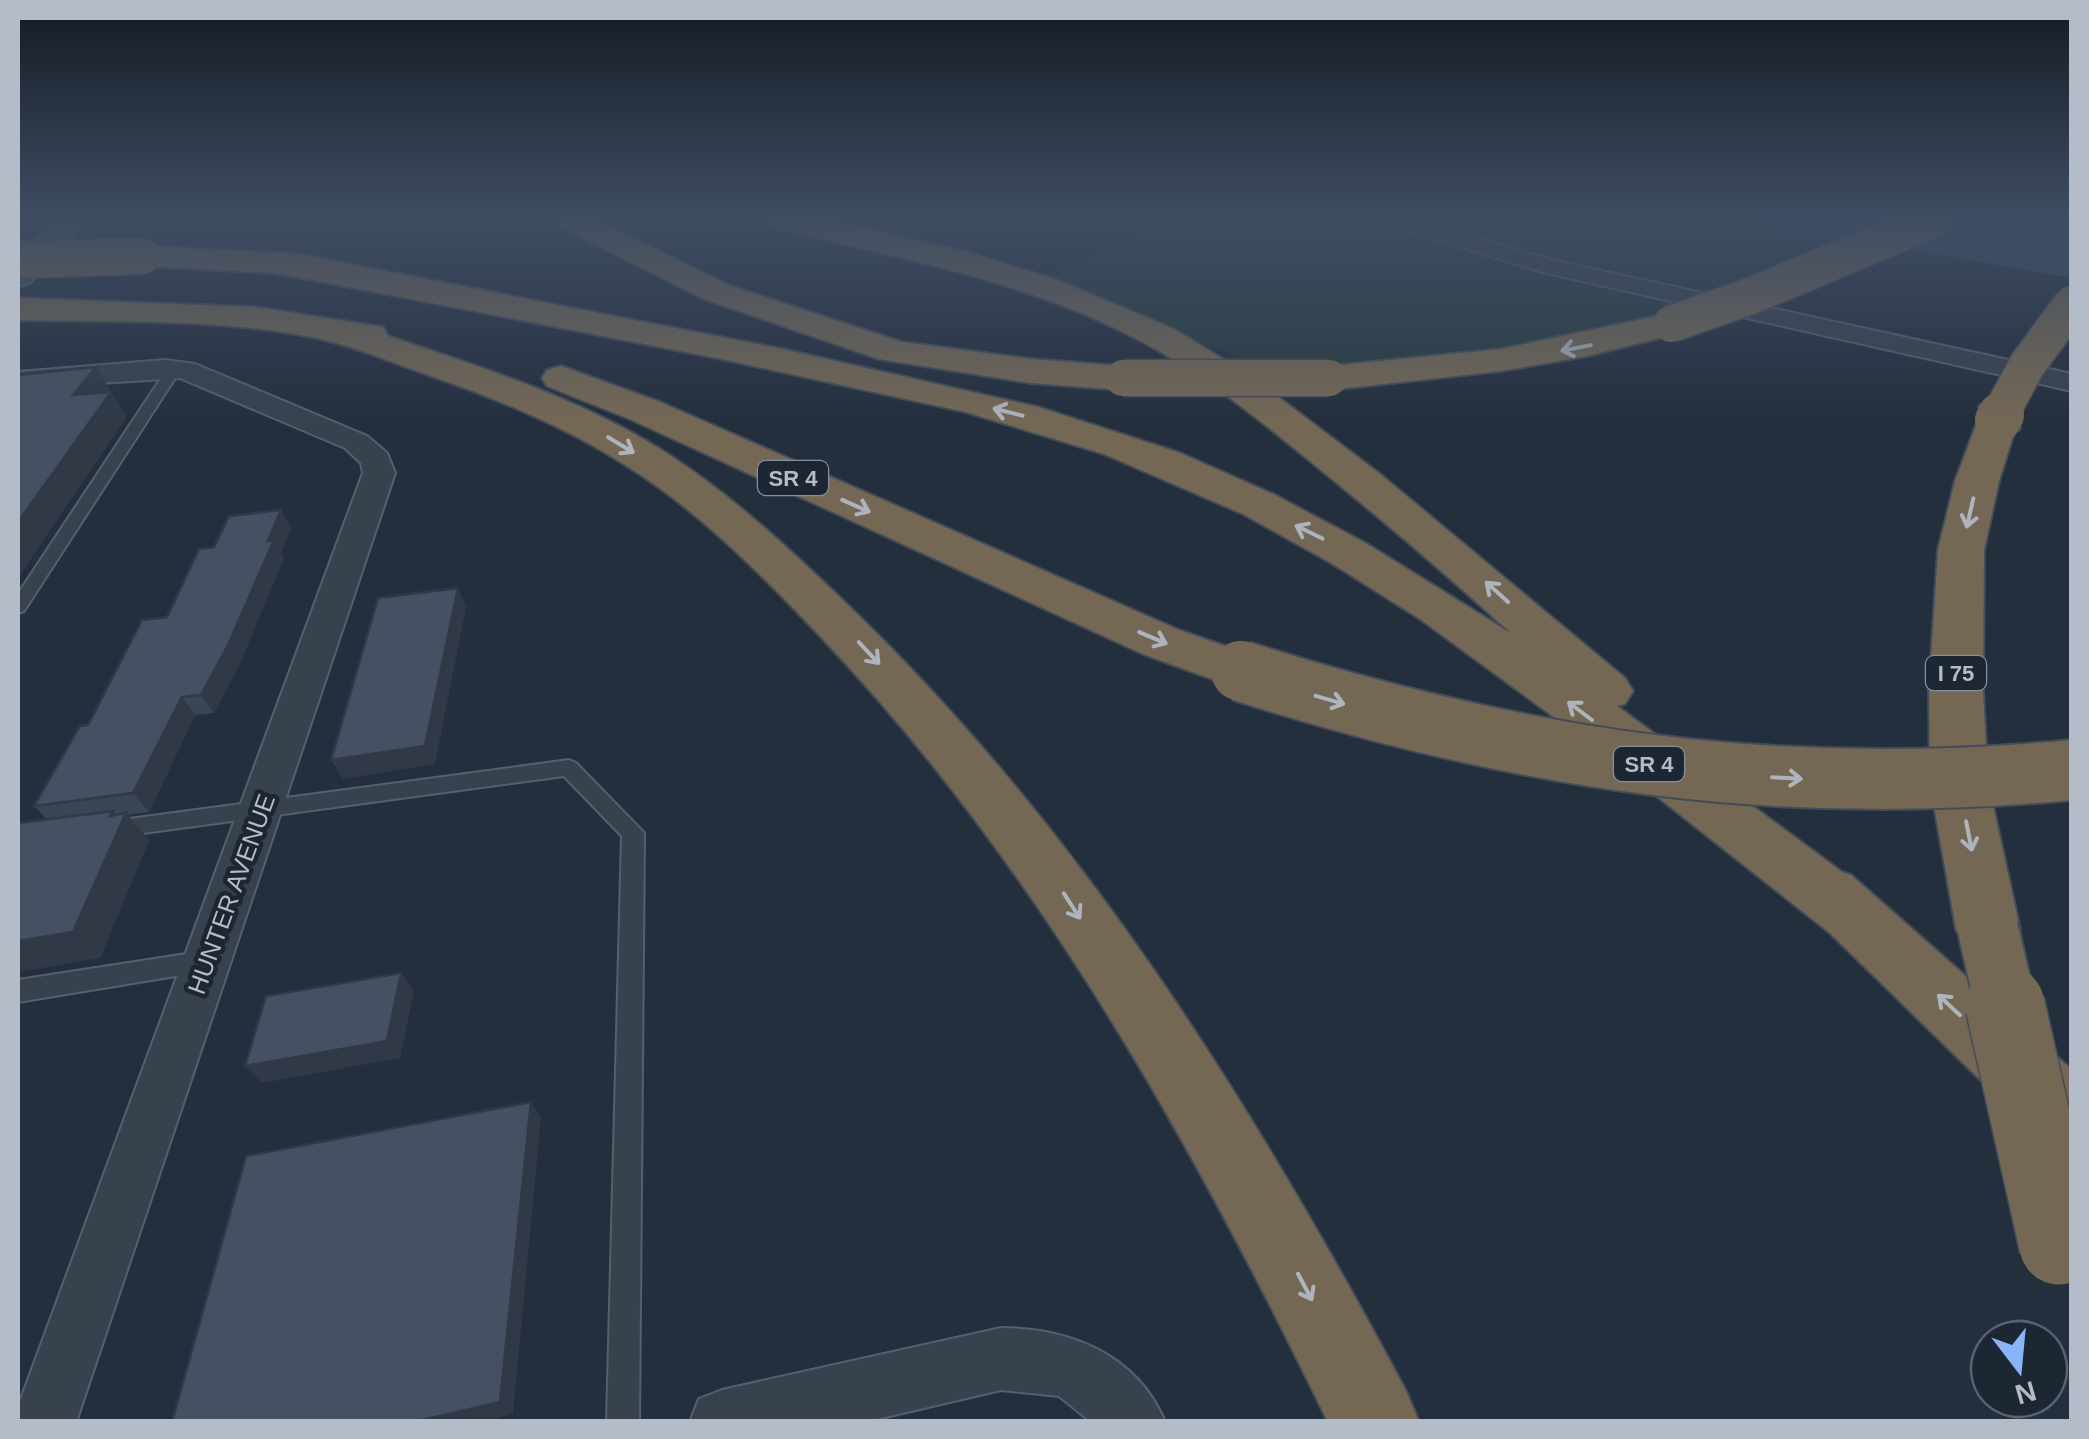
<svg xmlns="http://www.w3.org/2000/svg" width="2089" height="1439" viewBox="0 0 2089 1439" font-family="Arial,sans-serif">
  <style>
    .green { fill: #263c3f }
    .water { fill: #394c67 }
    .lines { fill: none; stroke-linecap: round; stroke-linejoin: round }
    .lane-casing { stroke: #565f6c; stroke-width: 4 }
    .street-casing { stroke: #565f6c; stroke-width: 4 }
    .secondary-casing { stroke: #565f6c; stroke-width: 4 }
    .highway-casing { stroke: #434c59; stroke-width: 4 }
    .lane { fill: #38414e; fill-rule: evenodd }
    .street { fill: #38414e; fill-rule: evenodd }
    .secondary { fill: #465061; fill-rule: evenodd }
    .highway { fill: #746855; fill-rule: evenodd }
    .highway-bridge-far3-casing { stroke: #434c59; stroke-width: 39; stroke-linecap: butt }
    .highway-bridge-far2-casing { stroke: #434c59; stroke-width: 50; stroke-linecap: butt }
    .highway-bridge-far1-casing { stroke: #434c59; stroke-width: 64; stroke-linecap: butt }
    .highway-bridge-casing { stroke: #434c59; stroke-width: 82; stroke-linecap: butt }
    .highway-bridge-far3 { stroke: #746855; stroke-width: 36 }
    .highway-bridge-far2 { stroke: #746855; stroke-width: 46 }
    .highway-bridge-far1 { stroke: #746855; stroke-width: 60 }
    .highway-bridge { stroke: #746855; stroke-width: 79 }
    .wall { fill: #3b4654 }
    .shaded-wall { fill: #303945 }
    .building { fill: #455162; stroke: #303945; stroke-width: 2.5 }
    .oneway { stroke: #aeb4bd }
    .labels { text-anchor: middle; stroke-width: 9; stroke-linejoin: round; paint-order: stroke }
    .shield { fill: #1d2633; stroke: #878f9c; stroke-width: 2.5 }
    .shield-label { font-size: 22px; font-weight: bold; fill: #b4bcc9 }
    .street-label { font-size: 25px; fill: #b4bcc9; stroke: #1d2633 }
  </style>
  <rect width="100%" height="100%" fill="#242f3e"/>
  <!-- green -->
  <path class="green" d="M1177,219H1739L1873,245L1555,352L1222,381L1233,355L1028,281Z"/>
  <!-- water -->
  <path class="water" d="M1744,219H2071V278Z"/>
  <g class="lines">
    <!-- lane casing -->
    <g class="lane-casing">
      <path id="lane" d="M174,365L181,369L24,611L18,613V594L167,369Z
        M569,760L576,763L644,833L639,1422H607L622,836L564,776L114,837L106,835L103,829L106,823L114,821Z
        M206,951L215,954L218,961L215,968L206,971L18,1002V980Z"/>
    </g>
    <!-- street casing -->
    <g class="street-casing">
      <path id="street" d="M1381,219H1415L1552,260L2072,374V391L1546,273L1384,224Z
        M165,360L195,364L367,436L387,453L395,473L76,1422H18V1407L363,473L361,463L345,448L180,378L18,388V372Z
        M1001,1328C1070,1328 1137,1355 1165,1422H1091L1059,1396L1001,1390L864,1422H690L699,1399L722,1390Z"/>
    </g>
    <!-- secondary casing -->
    <g class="secondary-casing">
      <path id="secondary" d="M56,219H89L30,283L18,286V257Z"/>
    </g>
    <!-- highway casing -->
    <g class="highway-casing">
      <path id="highway" d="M554,219H594L728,285L902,342L1031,359L1123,366L1137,370L1142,378L1137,386L1123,390L1031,383L879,359L704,299L559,226Z
        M762,219H824L971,253L1060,281L1174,329L1249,375L1380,474L1625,678L1633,691L1625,704L1617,706L1842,872L1851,875L2072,1070V1154L2046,1144L1830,933L1588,742L1420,619L1333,564L1243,514L1104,454L966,412L717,358L329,283L274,273L143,266L131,263L126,256L131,249L143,246L298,254L782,349L1038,407L1180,453L1275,495L1367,544L1512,634C1446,574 1379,517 1310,461C1251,413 1192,365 1123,332C1010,276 888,256 767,226Z
        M18,298L255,307L383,327L388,336C481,367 576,397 660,449C733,495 796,555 857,614C1087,838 1256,1110 1406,1391L1419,1422H1328C1191,1140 1037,864 820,636C761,574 699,511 627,466C562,424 490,396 417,371C386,360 353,346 321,339C222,318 118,322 18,320Z
        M1671,313L1684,316L1689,324L1684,332L1587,356L1501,371L1329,390L1315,386L1310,378L1315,370L1329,366L1501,349Z
        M561,366L660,402L1179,630L1256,657L1263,670L1256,683L1237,688L1143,654L632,420L547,386L542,378L547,370Z
        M1998,408L2012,411L2018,420L1999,481L1984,550L1983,690L1988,783L2020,929L2011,948L1988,956L1965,948L1956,929L1930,783L1929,690L1938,550L1955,481L1978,420L1984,411Z"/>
    </g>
    <!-- lane -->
    <use href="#lane" class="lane"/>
    <!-- street -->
    <use href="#street" class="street"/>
    <!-- secondary -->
    <use href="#secondary" class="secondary"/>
    <!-- highway -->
    <use href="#highway" class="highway"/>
    <!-- highway-bridge-far3 casing -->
    <g class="highway-bridge-far3-casing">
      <path id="highway-bridge-far3" d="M18,260L143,256
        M1671,324L1753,295L1934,219
        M1123,378H1329
        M1999,417L2027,365L2072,304"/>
    </g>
    <!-- highway-bridge-far2 casing -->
    <g class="highway-bridge-far2-casing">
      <path id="highway-bridge-far2" d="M1998,420L2001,415
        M1237,670L1249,674"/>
    </g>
    <!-- highway-bridge-far1 casing -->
    <g class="highway-bridge-far1-casing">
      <path id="highway-bridge-far1" d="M1241,671C1524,761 1776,798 2072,770
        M1988,929L2006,1007"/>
    </g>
    <!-- highway-bridge casing -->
    <g class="highway-bridge-casing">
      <path id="highway-bridge" d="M2005,1005L2059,1245"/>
    </g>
    <!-- highway-bridge-far3 -->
    <use href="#highway-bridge-far3" class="highway-bridge-far3"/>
    <!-- highway-bridge-far2 -->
    <use href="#highway-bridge-far2" class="highway-bridge-far2"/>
    <!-- highway-bridge-far1 -->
    <use href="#highway-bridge-far1" class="highway-bridge-far1"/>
    <!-- highway-bridge -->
    <use href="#highway-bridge" class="highway-bridge"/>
  </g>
  <!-- wall -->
  <path class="wall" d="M281,510L291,528L281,553L284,558L240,663L214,713L195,715L149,812L127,815L149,840L100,958L47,820L34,806L88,725L167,617L214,547Z"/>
  <!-- shaded-wall -->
  <path class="shaded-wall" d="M96,367L111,392L73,395Z
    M111,392L127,417L18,578V522Z
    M281,510L291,528L281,553L284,558L240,663L214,713L201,695Z
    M458,588L466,607L435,764L343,779L331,760Z
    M182,697L195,715L149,812L133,793Z
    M113,811L122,822L126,813L149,840L100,958L18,972V941Z
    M401,973L414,991L400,1058L262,1083L245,1066Z
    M531,1102L541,1118L513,1414L481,1422H414Z"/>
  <!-- building -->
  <path class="building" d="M96,367L73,395L111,392L18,522V375Z
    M281,510L268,541L274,540L228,645L201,695L182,697L133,793L34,806L80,726L88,725L142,620L167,617L199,549L214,547L229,516Z
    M458,588L425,746L331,760L378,598Z
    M113,811L110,816L126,813L73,932L18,941V823Z
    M401,973L387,1041L245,1066L266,996Z
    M531,1102L500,1402L414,1422H172L246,1156Z"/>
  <!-- one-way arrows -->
  <defs><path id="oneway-shaft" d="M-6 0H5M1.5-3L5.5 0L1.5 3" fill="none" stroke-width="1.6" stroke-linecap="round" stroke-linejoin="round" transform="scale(2.5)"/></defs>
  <g class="oneway">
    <use href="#oneway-shaft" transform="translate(1576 348) rotate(169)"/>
    <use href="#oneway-shaft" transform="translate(1008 412) rotate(-166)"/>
    <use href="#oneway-shaft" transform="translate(621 445) rotate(31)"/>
    <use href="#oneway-shaft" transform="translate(856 506) rotate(24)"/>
    <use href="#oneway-shaft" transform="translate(1970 513) rotate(103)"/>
    <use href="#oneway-shaft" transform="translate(1309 532) rotate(-154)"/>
    <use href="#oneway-shaft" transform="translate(1497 592) rotate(-138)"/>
    <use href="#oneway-shaft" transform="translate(1153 638) rotate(23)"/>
    <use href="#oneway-shaft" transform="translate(869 653) rotate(47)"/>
    <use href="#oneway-shaft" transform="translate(1330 700) rotate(16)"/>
    <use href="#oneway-shaft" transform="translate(1580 711) rotate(-143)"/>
    <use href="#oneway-shaft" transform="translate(1787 778) rotate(3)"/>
    <use href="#oneway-shaft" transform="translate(1969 836) rotate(79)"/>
    <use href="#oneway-shaft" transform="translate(1072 906) rotate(57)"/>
    <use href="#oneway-shaft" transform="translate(1949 1005) rotate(-137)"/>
    <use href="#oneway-shaft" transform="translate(1305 1287) rotate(62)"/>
  </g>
  <!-- sky -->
  <linearGradient id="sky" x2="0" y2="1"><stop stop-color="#141a22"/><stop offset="0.52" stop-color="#3f4d63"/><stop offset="1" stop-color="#3f4d63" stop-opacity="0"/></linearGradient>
  <rect width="2089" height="420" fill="url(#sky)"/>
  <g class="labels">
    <!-- shield labels -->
    <g class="shield">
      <rect x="758" y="461" width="70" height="34" rx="8"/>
      <rect x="1926" y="656" width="60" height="34" rx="8"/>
      <rect x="1614" y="747" width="70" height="34" rx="8"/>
    </g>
    <g class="shield-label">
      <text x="793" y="486">SR 4</text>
      <text x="1956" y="681">I 75</text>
      <text x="1649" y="772">SR 4</text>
    </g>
    <!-- street labels -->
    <g class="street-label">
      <text transform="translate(231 894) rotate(-70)" y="9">HUNTER AVENUE</text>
    </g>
  </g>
  <!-- border -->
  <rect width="2089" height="1439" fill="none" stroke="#b4bcc9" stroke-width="40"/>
  <!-- north arrow -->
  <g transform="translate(2019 1369) rotate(164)"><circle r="48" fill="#1d2633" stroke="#59626f" stroke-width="2.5"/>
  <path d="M0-8L18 38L0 25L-18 38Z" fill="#8ab4f8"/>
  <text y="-15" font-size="28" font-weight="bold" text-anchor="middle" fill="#b4bcc9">N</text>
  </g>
</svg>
